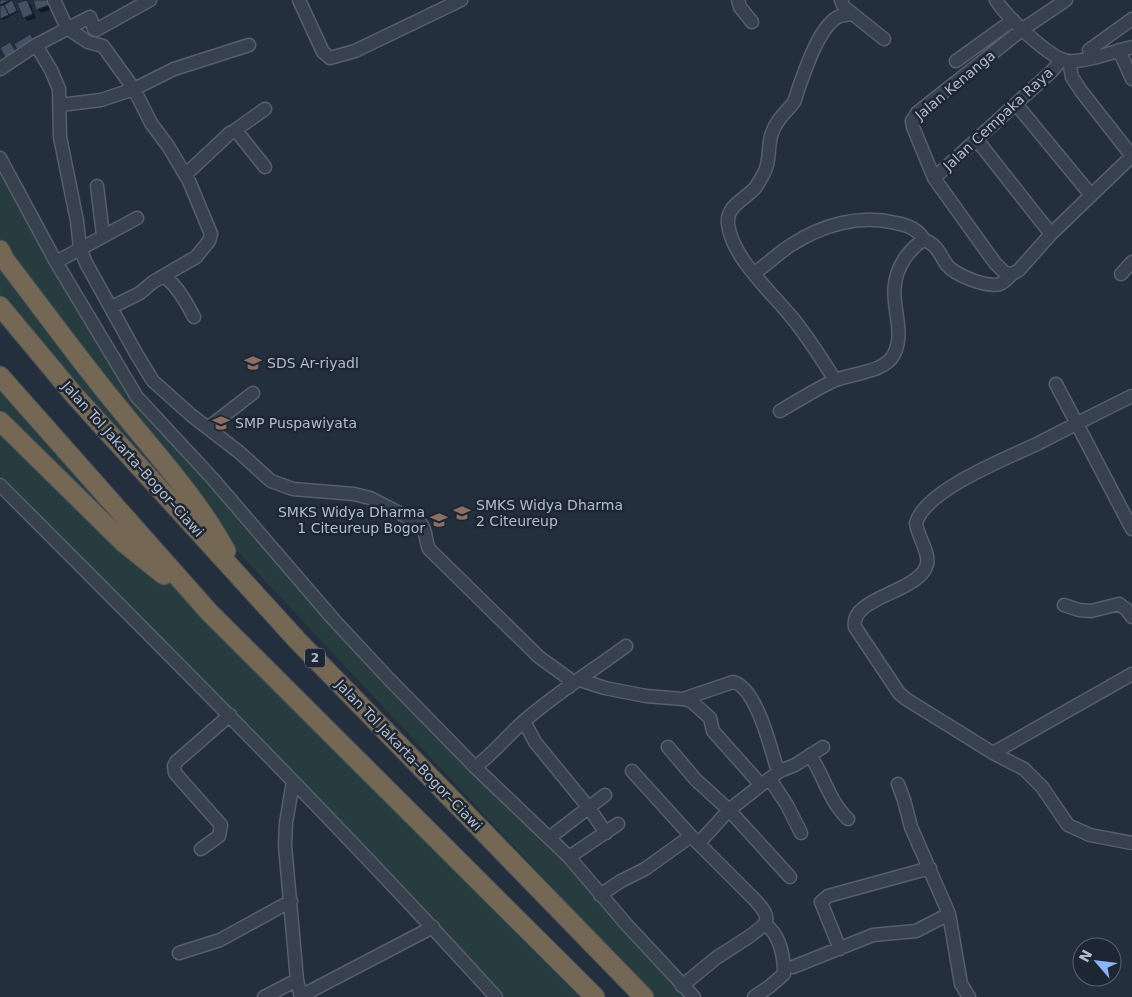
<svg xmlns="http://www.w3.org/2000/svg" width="1132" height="997" viewBox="0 0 1132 997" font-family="'DejaVu Sans',sans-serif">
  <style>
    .green { fill: #263c3f }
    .shadow { fill: #0007 }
    .building { fill: #455162; stroke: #1f2835 }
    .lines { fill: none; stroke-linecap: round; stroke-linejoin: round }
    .minor-casing { stroke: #565f6c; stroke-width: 15 }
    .highway-casing { stroke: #434c59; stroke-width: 21 }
    .minor { stroke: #38414e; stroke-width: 12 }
    .highway { stroke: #746855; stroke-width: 19 }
    .labels { text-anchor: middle; stroke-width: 5; stroke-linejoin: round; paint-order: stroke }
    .shield { fill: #1d2633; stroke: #878f9c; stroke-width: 1 }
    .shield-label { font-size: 12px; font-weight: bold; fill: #b4bcc9 }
    .street-label { font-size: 14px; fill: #b4bcc9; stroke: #1d2633 }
    .poi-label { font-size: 14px; fill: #b4bcc9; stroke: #1d2633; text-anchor: start }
  </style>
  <rect width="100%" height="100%" fill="#242f3e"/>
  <!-- green -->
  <path class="green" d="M0,158L126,381L475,767L693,997H655L210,522L70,391L0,301Z
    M0,374L209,612L595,997H502L0,485Z"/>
  <!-- shadow -->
  <path class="shadow" d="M0,0H13L11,1L18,12L3,20L0,16V8L2,7L0,5Z
    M36,0H52L55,8L41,13L37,9Z
    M27,1L31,5L36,18L28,21L24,17Z"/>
  <!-- building -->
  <path class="building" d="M0,0H10L0,5Z
    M12,0L17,11L9,15L4,5Z
    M27,0L33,14L23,18L17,3Z
    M33,0H50L52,4L36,10Z
    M4,5L9,15L0,19V6Z
    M30,34L36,43L20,54L14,44Z
    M10,42L18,55L8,62L0,48Z"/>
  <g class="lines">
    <!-- minor casing -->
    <g class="minor-casing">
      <path id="minor" d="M54,0L67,28
        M299,0L323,52L330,58L355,51L461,0
        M738,0L740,7L752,22
        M841,0L844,7L884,39
        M996,0C1006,16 1050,59 1068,61C1083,63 1116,51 1132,47
        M1066,0L1023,29L917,113L912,121L913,127L934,178L995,263L1004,272L1012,274L1019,270L1051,234L1132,156L1081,91L1072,77L1069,61
        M67,28L88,42L103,46L134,89L151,123L168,146L189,181L211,234L209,241L196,257L153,282L140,293L112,307
        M36,45L51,70L59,89L60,137L77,221L80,248L86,263L137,355L153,381L191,415L239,452L271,481L293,489L354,494L370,498L421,524C427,531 425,541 429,549L539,657L568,678L569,687
        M1089,50L1132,19
        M1119,50L1132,79
        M956,61L1013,20
        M0,69L36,45L90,17L94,29L96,30L150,0
        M1016,104L1091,195
        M60,105L101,100L134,89L174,69L249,45
        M234,131L265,109
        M977,140L1051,234
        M0,158L56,262L137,397L212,478L334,620L389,679L475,767L569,857L626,924L694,997
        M185,175L230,133L234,131L238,133L265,167
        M934,178L1052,71L1062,59
        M97,186L103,235
        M56,262L137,218
        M754,273C767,265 777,254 791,245C822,225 859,214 896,223C907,225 919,230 924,240
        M1121,274L1132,262
        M164,276C178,287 186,302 194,317
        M835,380C821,358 807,335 789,314C769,290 732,257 728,224C726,206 744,200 754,189C758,185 761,178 764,173C771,161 767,146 772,133C777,118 786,113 794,102C796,98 797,92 799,87C806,68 820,24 840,16C843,15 848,15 851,14
        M1056,384L1132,529
        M1132,396C1101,411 1070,427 1039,443C1008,458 926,489 916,523C917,535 930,553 927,564C921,592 849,597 855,627L899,693L906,699L993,753L1024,769L1042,787L1068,825L1090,835L1132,843
        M780,411C797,401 815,390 833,381C851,373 885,373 894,354C909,324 880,295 905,258C910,251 916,244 924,240C937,244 940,255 947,265C955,275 987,288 1000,284C1005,282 1008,278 1012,274
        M209,427L253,393
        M0,485C168,653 336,821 496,997
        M1064,605L1079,610L1091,611L1119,604L1126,609L1132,617
        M580,680L605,688L646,696L683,699L691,701L710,718L713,731L761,785
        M683,699L733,682C756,687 770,746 776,765L780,771
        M524,721L535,742L589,808L606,833
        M668,747L696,780L729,810L790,877
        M993,753L1132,674
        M810,755C824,776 829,801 848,819
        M475,767C493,754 507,736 523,722C555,694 592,671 626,646
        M632,771L691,836L756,901C760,906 768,913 766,921C763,930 726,951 716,958C705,967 693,977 682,986
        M770,779L787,805L801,833
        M293,782L286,823L285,845L297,980L301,997
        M898,784L904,800L911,827L949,914L961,984L969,997
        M549,838L605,795
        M699,843L729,810L761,785L780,771L795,765L823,747
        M201,849L219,836L221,825L175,773L174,766L176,762L230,715
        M569,857L618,824
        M600,895L621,881L645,869L691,836
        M840,949L821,902L828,896L930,868
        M179,953L220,940L291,901
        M793,967L873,935L916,931L949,914
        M301,996L433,927
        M264,997L297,980
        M754,997L769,987L784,974C784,956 780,935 765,924"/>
    </g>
    <!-- highway casing -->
    <g class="highway-casing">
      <path id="highway" d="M0,250L5,260C43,309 79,360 119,408C156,454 197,498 226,551
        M0,306L75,396L297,640L644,997
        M0,376L209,612L595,997
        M0,421L123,542L164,575"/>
    </g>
    <!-- minor -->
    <use href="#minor" class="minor"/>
    <!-- highway -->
    <use href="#highway" class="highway"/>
  </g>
  <!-- icons -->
  <defs>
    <g id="school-bare" transform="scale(1.35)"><path d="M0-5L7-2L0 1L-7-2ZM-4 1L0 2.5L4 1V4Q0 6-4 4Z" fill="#8d6e63" stroke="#1d2633" stroke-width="2.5" paint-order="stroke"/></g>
  </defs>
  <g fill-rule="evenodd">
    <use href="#school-bare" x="253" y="363"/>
    <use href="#school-bare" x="221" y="423"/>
    <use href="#school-bare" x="462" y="513"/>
    <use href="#school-bare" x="439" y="520"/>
  </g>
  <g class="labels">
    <!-- shield labels -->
    <rect class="shield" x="305" y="648.5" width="20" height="19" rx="4"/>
    <g class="shield-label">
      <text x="315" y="662">2</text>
    </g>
    <!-- street labels -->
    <g class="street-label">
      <text transform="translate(955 85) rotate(-40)" y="5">Jalan Kenanga</text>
      <text transform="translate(998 119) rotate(-43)" y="5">Jalan Cempaka Raya</text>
      <text transform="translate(133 459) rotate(48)" y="5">Jalan Tol Jakarta–Bogor–Ciawi</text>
      <text transform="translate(409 755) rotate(46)" y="5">Jalan Tol Jakarta–Bogor–Ciawi</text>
    </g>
    <!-- poi labels -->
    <g class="poi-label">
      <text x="267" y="368">SDS Ar-riyadl</text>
      <text x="235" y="428">SMP Puspawiyata</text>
      <text x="476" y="510">SMKS Widya Dharma<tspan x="476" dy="16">2 Citeureup</tspan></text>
      <text x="425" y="517" text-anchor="end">SMKS Widya Dharma<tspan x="425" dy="16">1 Citeureup Bogor</tspan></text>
    </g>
  </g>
  <!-- north arrow -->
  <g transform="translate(1097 962) rotate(298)"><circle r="24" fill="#1d2633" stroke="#59626f"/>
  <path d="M0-4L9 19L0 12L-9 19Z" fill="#8ab4f8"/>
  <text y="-8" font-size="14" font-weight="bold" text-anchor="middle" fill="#b4bcc9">N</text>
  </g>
</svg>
